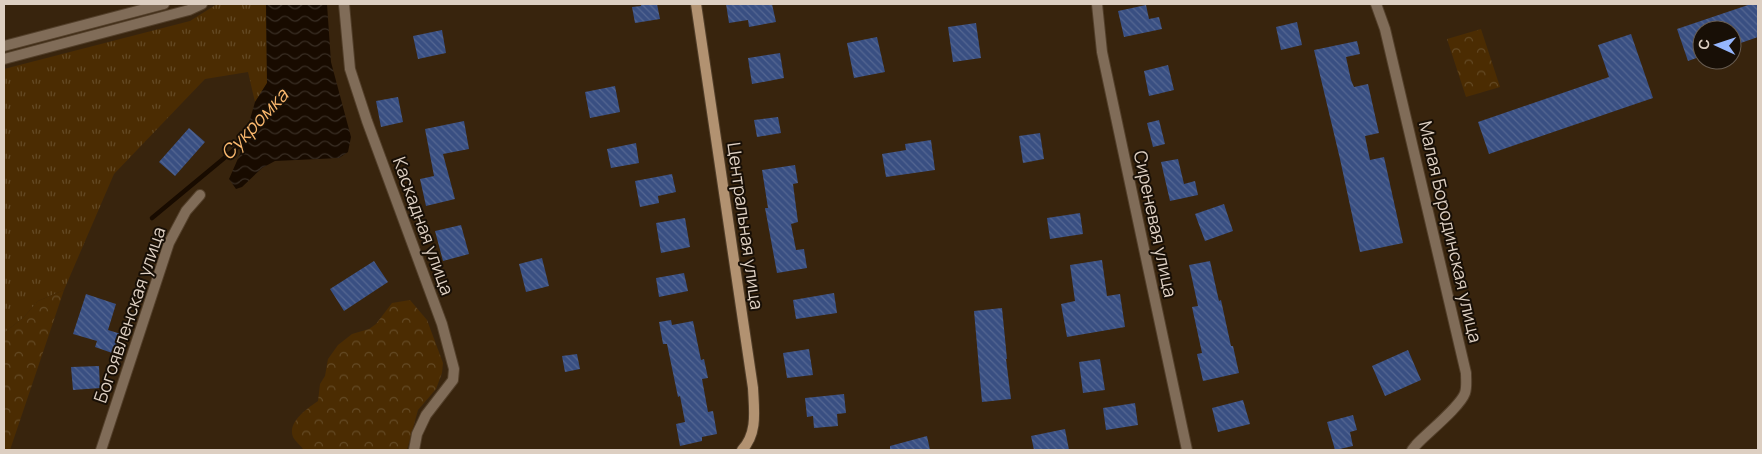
<svg xmlns="http://www.w3.org/2000/svg" width="1762" height="454" viewBox="0 0 1762 454" font-family="Manrope,sans-serif">
  <style>
    .grass { fill: url(#grass-tufts) }
    .forest { fill: url(#forest-crowns) }
    .water { fill: url(#water-waves) }
    .lines { fill: none; stroke-linecap: round; stroke-linejoin: round }
    .stream { stroke: #180b00; stroke-width: 4.5 }
    .building { fill: url(#building-back-hatch) }
    .street-casing { stroke: #523f2a; stroke-width: 12 }
    .secondary-casing { stroke: #523f2a; stroke-width: 12 }
    .street { stroke: #806c58; stroke-width: 10 }
    .secondary { stroke: #b29271; stroke-width: 10 }
    .labels { text-anchor: middle; stroke-width: 4; stroke-linejoin: round; paint-order: stroke }
    .street-label { font-size: 18px; fill: #ddcfc2; stroke: #180f06 }
    .water-label { font-size: 19px; font-style: italic; fill: #f9b76d; stroke: #180f06 }
  </style>
  <defs>
    <pattern id="grass-tufts" width="24" height="20" patternUnits="userSpaceOnUse" patternTransform="scale(1.25)"><rect width="24" height="20" fill="#4b2c02"/><path d="M3 7l-1-3M5 7V3M7 7l1-3M15 17l-1-3M17 17v-4M19 17l1-3" fill="none" stroke="#644a25"/></pattern>
    <pattern id="forest-crowns" width="20" height="18" patternUnits="userSpaceOnUse" patternTransform="scale(1.25)"><rect width="20" height="18" fill="#4b2c02"/><path d="M2 6a3 3 0 1 1 6 0M12 15a3 3 0 1 1 6 0" fill="none" stroke="#644a25"/></pattern>
    <pattern id="water-waves" width="16" height="10" patternUnits="userSpaceOnUse" patternTransform="scale(1.25)"><rect width="16" height="10" fill="#180b00"/><path d="M0 5q4-4 8 0t8 0" fill="none" stroke="#392e24"/></pattern>
    <pattern id="building-back-hatch" width="6" height="6" patternUnits="userSpaceOnUse" patternTransform="scale(1.25)"><rect width="6" height="6" fill="#394f82"/><path d="M-1 5l2 2M0 0l6 6M5-1l2 2" fill="none" stroke="#556792"/></pattern>
  </defs>
  <rect width="100%" height="100%" fill="#38240d"/>
  <!-- grass -->
  <path class="grass" d="M217,4H266L267,83L255,102L248,72L205,79L114,174L64,290L38,301L24,317L4,333V69L190,21Z"/>
  <!-- forest -->
  <path class="forest" d="M1481,29L1500,87L1466,97L1447,39Z
    M64,290L10,450H4V333L24,317L38,301Z
    M410,300L427,320L443,363L442,373L436,389L418,410L407,450H304C301,446 295,441 293,437C287,422 308,408 318,401L320,384L325,376L328,359L338,345L352,334L369,329L376,324L392,303Z"/>
  <!-- water -->
  <path class="water" d="M266,4H327L331,62L351,137L348,152L339,158L275,161L262,168L242,187L236,189L229,179L240,154L255,102L267,83Z"/>
  <g class="lines">
    <!-- stream -->
    <path class="stream" d="M152,218L240,145L247,138"/>
  </g>
  <!-- building -->
  <path class="building" d="M641,4H657L660,19L635,23L632,7L641,6Z
    M726,4H772L776,22L749,27L748,20L729,23Z
    M1751,4H1758V37L1732,46V30H1702V56L1688,61L1677,29Z
    M1146,5L1149,19L1159,17L1162,29L1124,37L1118,11Z
    M1297,22L1302,45L1281,50L1276,27Z
    M976,23L981,58L953,62L948,27Z
    M442,30L446,53L418,59L413,36Z
    M1631,34L1653,98L1489,154L1478,122L1609,77L1598,45Z
    M877,37L885,72L854,78L847,43Z
    M1357,41L1360,54L1346,57L1351,80L1354,87L1368,84L1379,133L1365,136L1370,160L1384,157L1403,243L1360,252L1340,159L1314,50Z
    M780,53L784,78L752,84L748,58Z
    M1168,65L1174,90L1149,96L1144,71Z
    M615,86L620,112L590,118L585,92Z
    M398,97L403,122L381,127L376,101Z
    M778,117L781,133L757,137L754,120Z
    M1159,120L1165,144L1153,147L1147,123Z
    M464,121L469,149L443,154L455,199L426,206L420,179L434,176L425,129Z
    M189,128L205,142L175,176L159,162Z
    M1040,133L1044,159L1023,163L1019,136Z
    M931,140L935,170L886,177L882,154L906,150L905,144Z
    M636,143L639,163L611,168L607,149Z
    M1178,159L1184,184L1195,181L1198,195L1170,201L1161,162Z
    M795,165L798,183L793,184L798,222L791,224L796,250L804,249L807,268L777,273L765,208H768L762,170Z
    M672,174L676,192L658,196L659,203L640,207L635,181Z
    M1224,204L1233,231L1205,241L1195,214Z
    M1080,213L1083,234L1050,239L1047,218Z
    M685,218L690,247L661,253L656,223Z
    M461,225L469,254L443,261L435,231Z
    M542,258L549,286L526,292L519,264Z
    M1102,260L1107,296L1120,294L1125,327L1067,337L1061,304L1075,301L1070,265Z
    M374,261L388,282L344,311L330,289Z
    M1210,261L1219,301L1221,300L1231,346H1233L1239,373L1203,381L1197,354L1202,353L1192,307L1198,306L1189,265Z
    M684,273L688,291L659,297L656,278Z
    M834,293L837,313L796,319L793,300Z
    M86,294L116,304L108,330L121,334L115,354L95,347L97,341L73,334Z
    M1002,308L1007,359H1006L1011,399L982,402L974,311Z
    M671,320L672,325L693,321L701,360L704,359L708,378L702,379L708,412L713,411L717,434L702,437V441L680,446L676,424L685,422L680,396L678,397L667,344H663L659,322Z
    M809,349L813,375L787,378L783,353Z
    M1408,350L1421,380L1385,396L1372,366Z
    M577,354L580,369L565,372L562,356Z
    M1100,359L1105,390L1083,393L1079,362Z
    M99,366L100,388L73,390L71,367Z
    M844,394L846,413L837,414L838,426L814,428L813,416L807,417L805,398Z
    M1243,400L1250,424L1218,432L1212,408Z
    M1135,403L1138,425L1106,430L1103,408Z
    M1353,415L1357,430L1350,432L1353,446L1335,450L1327,422Z
    M1065,429L1069,450H1034L1031,436Z
    M927,436L930,450H890V446Z"/>
  <g class="lines">
    <!-- street casing -->
    <g class="street-casing">
      <path id="street" d="M344,4L350,69L367,121L442,324L454,369L453,380L426,415L417,434L414,450
        M1097,4L1102,52L1187,450
        M1376,4L1385,29L1466,373C1466,380 1467,387 1465,393C1460,407 1427,433 1416,445L1412,450
        M4,46L164,4
        M4,59L189,10L202,4
        M101,450L169,243L186,211L200,195"/>
    </g>
    <!-- secondary casing -->
    <g class="secondary-casing">
      <path id="secondary" d="M696,4L753,388C754,410 758,433 742,450"/>
    </g>
    <!-- street -->
    <use href="#street" class="street"/>
    <!-- secondary -->
    <use href="#secondary" class="secondary"/>
  </g>
  <g class="labels">
    <!-- street labels -->
    <g class="street-label">
      <text transform="translate(1155 224) rotate(78)" y="6">Сиреневая улица</text>
      <text transform="translate(423 226) rotate(70)" y="6">Каскадная улица</text>
      <text transform="translate(745 226) rotate(82)" y="6">Центральная улица</text>
      <text transform="translate(1450 232) rotate(77)" y="6">Малая Бородинская улица</text>
      <text transform="translate(130 315) rotate(-71)" y="6">Богоявленская улица</text>
    </g>
    <!-- water labels -->
    <g class="water-label">
      <text transform="translate(254 124) rotate(-47)" y="7">Сукромка</text>
    </g>
  </g>
  <!-- border -->
  <rect width="1762" height="454" fill="none" stroke="#ddcfc2" stroke-width="10"/>
  <!-- north arrow -->
  <g transform="translate(1717 45) rotate(273)"><circle r="24" fill="#180f06" stroke="#675c51"/>
  <path d="M0-4L9 19L0 12L-9 19Z" fill="#95b6fd"/>
  <text y="-8" font-size="14" font-weight="bold" text-anchor="middle" fill="#ddcfc2">С</text>
  </g>
</svg>
